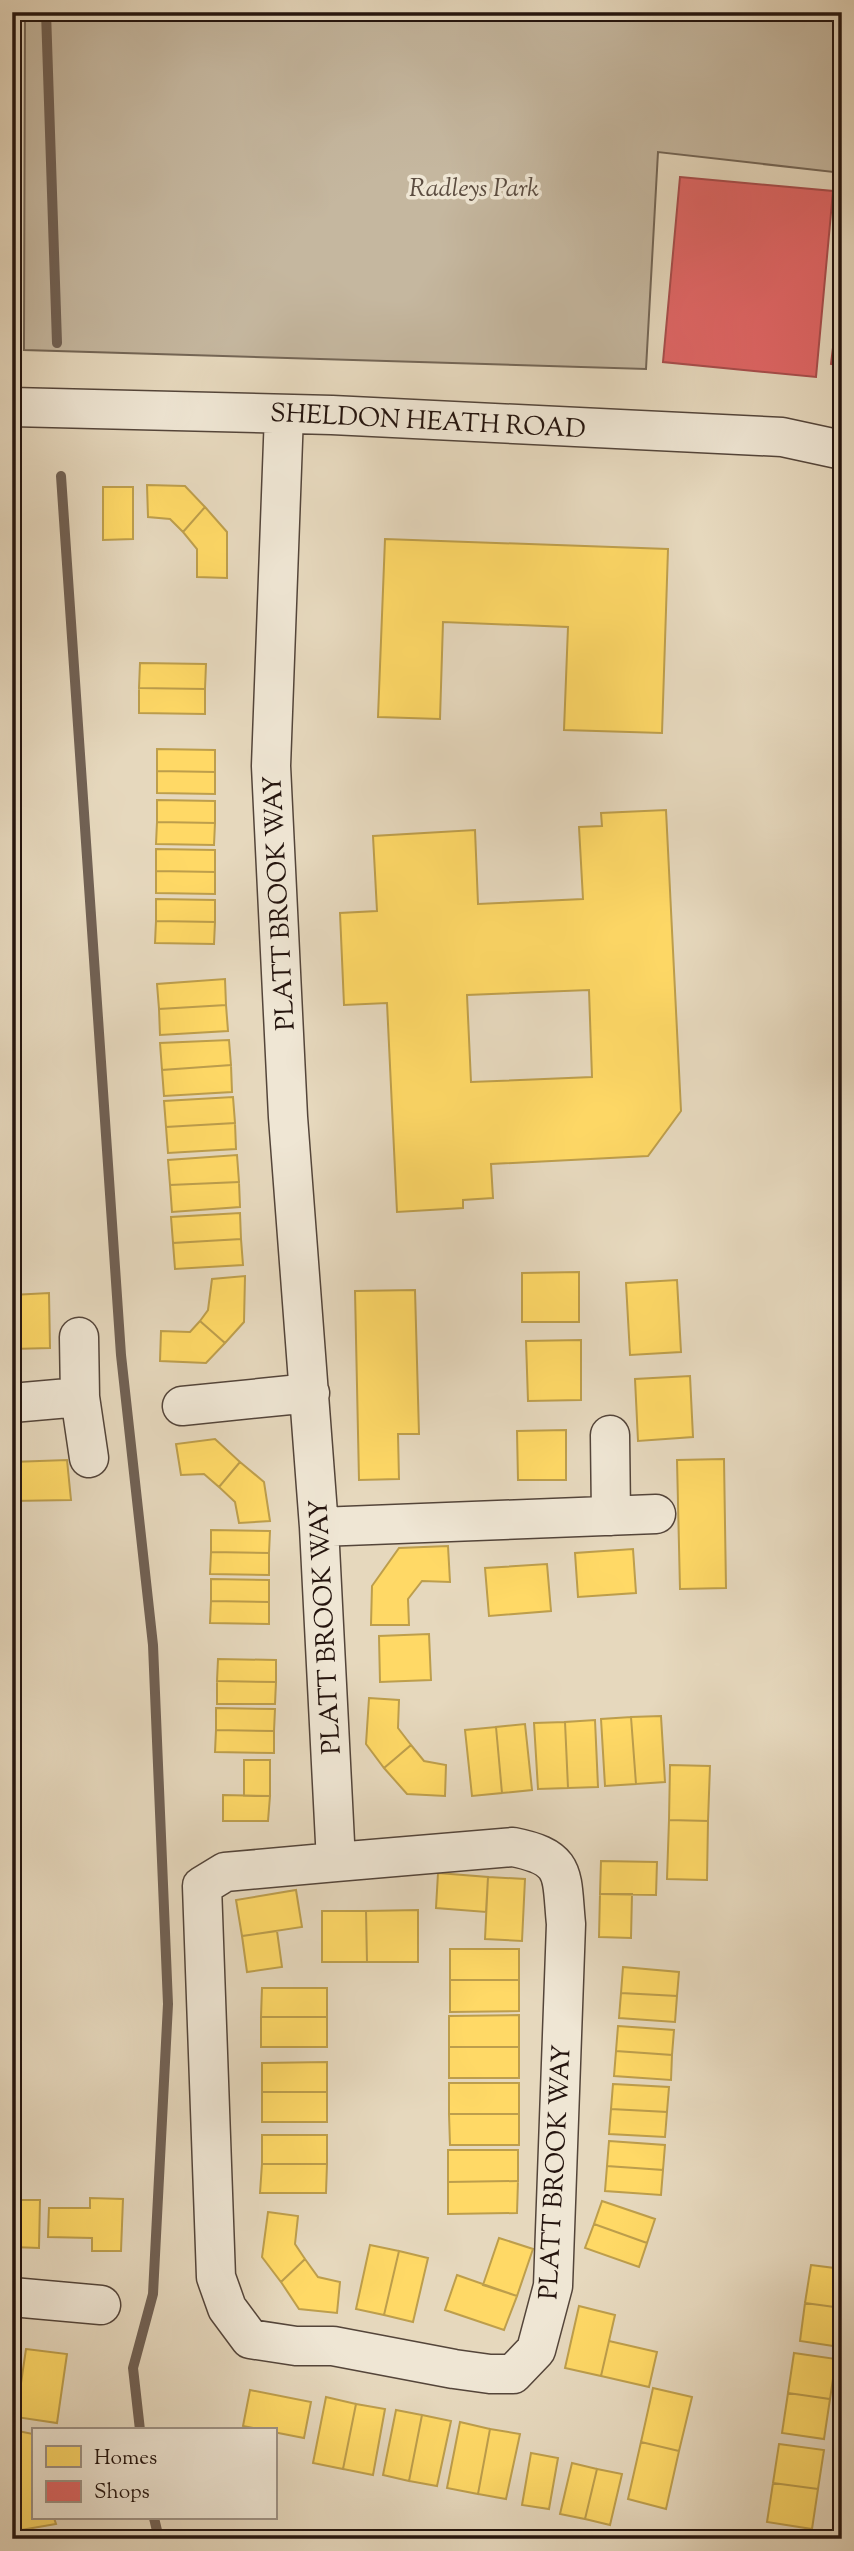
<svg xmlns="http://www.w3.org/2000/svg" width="854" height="2551" viewBox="0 0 854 2551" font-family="'Sorts Mill Goudy',serif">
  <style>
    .green { fill: #c5b79f; stroke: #746656; stroke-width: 2 }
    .homes { fill: #ffd966; stroke: #bd9e4c; stroke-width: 2; fill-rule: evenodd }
    .shops { fill: #e06666; stroke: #a84d4c; stroke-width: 2 }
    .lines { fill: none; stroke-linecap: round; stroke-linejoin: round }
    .stream { stroke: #716154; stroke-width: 10 }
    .minor-casing { stroke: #54453a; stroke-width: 41 }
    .minor { stroke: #efe6d4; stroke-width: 38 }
    .labels { text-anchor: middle; stroke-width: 7; stroke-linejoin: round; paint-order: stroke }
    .park-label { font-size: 26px; font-style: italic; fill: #5c4d41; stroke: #efe6d4 }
    .street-label { font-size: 26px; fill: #24140e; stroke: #efe6d4 }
  </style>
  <rect width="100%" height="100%" fill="#e6d8bd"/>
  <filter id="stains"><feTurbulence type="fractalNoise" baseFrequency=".00286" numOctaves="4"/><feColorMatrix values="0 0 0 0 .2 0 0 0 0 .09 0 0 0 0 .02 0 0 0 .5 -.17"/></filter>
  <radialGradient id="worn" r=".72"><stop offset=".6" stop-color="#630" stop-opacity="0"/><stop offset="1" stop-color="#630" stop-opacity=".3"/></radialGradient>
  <!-- green -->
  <path class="green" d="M25,12H842V173L658,152L646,369L24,350Z"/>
  <!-- homes -->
  <path class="homes" d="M147,485L185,486L205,507L183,532L170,519L148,517Z
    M103,487H133V539L103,540Z
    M205,507L227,532V578L197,577V549L183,532Z
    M385,539L668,549L662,733L564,730L568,627L443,622L440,719L378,717Z
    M140,663L206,664L205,689L139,688Z
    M139,688L205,689V714L139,713Z
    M157,749L215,750V772L157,771Z
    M157,771L215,772V794L157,793Z
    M157,800L215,801V823L157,822Z
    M666,810L681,1111L648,1156L491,1164L493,1198L463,1200V1208L397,1212L387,1003L344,1005L340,913L377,911L373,836L475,830L478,904L583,899L579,827L602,826L601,813ZM589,990L592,1077L471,1082L467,995Z
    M157,822L215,823L214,845L156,844Z
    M156,849L215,850V872L156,871Z
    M156,871L215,872V894L156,893Z
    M156,899L215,900V922L156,921Z
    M156,921L215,922L214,944L155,943Z
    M225,979L226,1005L159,1009L157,984Z
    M226,1005L228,1031L160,1035L159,1009Z
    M229,1040L231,1065L162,1070L160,1043Z
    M231,1065L232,1092L164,1096L162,1070Z
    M233,1097L235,1123L166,1127L164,1101Z
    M235,1123L236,1149L168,1153L166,1127Z
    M237,1155L239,1182L170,1185L168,1160Z
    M239,1182L240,1207L172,1212L170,1185Z
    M240,1213L241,1239L173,1243L171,1217Z
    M241,1239L243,1265L175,1269L173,1243Z
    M579,1272V1322H522V1273Z
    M245,1276L244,1322L225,1343L200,1321L208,1310L212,1279Z
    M677,1280L681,1352L630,1355L626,1283Z
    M415,1290L419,1434H398L399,1479L359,1480L355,1291Z
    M49,1293L50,1348L12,1349V1295Z
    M200,1321L225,1343L206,1363L160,1361L161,1331L190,1332Z
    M581,1340V1400L528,1401L526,1341Z
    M690,1376L693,1437L638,1441L635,1379Z
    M566,1430V1480H518L517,1431Z
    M215,1439L240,1462L219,1487L204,1474L181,1475L176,1444Z
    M724,1459L726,1588L680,1589L677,1460Z
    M67,1460L71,1500L12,1501V1462Z
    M240,1462L264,1482L270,1521L239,1523L235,1502L219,1487Z
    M211,1530L270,1531L269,1553L211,1552Z
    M448,1546L450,1582L422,1581L408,1599L409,1625H371L372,1586L399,1548Z
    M633,1549L636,1593L578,1597L575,1553Z
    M211,1552L269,1553V1575L210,1574Z
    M547,1564L551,1611L489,1616L485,1568Z
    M211,1579L269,1580V1602L211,1601Z
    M211,1601L269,1602V1624L210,1623Z
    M429,1634L431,1680L380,1682L379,1636Z
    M218,1659L276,1660V1682L217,1681Z
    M217,1681L276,1682L275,1704H217Z
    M369,1698L399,1700L398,1728L411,1745L384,1768L366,1744Z
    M216,1708L275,1709L274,1731L216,1730Z
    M661,1716L665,1782L636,1784L631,1717Z
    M631,1717L636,1784L605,1786L601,1719Z
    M595,1720L598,1787L568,1788L565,1722Z
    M565,1722L568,1788L538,1789L534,1723Z
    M525,1724L532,1790L502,1793L496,1727Z
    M496,1727L502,1793L472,1796L465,1730Z
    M216,1730L274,1731V1753L215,1752Z
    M411,1745L424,1761L446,1765L445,1796L407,1794L384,1768Z
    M244,1760H270V1796H244Z
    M670,1765L710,1766L708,1821L669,1820Z
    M223,1795L270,1796L268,1821H223Z
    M669,1820L708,1821L707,1880L667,1879Z
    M601,1861L657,1862L656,1895L600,1894Z
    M438,1873L488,1877L486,1912L436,1908Z
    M488,1877L525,1879L522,1941L485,1939Z
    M296,1890L302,1927L242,1936L236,1900Z
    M600,1894H632L631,1938L599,1937Z
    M418,1910V1962H367L366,1911Z
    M322,1911H366L367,1962H322Z
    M277,1931L282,1967L247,1972L242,1936Z
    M450,1949H519V1980H450Z
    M623,1967L679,1972L677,1996L621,1993Z
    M450,1980H519V2011L450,2012Z
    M262,1988H327V2017H261Z
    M621,1993L677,1996L675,2022L619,2018Z
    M519,2015V2047H449V2016Z
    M261,2017H327V2047H261Z
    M618,2026L674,2030L672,2055L616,2051Z
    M449,2047H519V2078H449Z
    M616,2051L672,2055L671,2080L614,2076Z
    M327,2062V2092H262V2063Z
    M449,2083H519V2114H449Z
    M613,2084L669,2087L667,2112L611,2109Z
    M262,2092H327V2122H262Z
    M611,2109L667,2112L665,2137L609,2134Z
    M449,2114H519V2145H450Z
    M262,2135H327V2164H262Z
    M609,2141L665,2145L663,2170L607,2166Z
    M448,2150H518V2181L448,2182Z
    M262,2164H327L326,2193H260Z
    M607,2166L663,2170L661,2195L605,2191Z
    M518,2181L517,2213L448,2214V2182Z
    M90,2198L123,2199L121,2251H92V2238L48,2237L49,2208H90Z
    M12,2200H40L39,2248L12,2247Z
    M602,2201L655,2219L647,2243L594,2224Z
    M268,2212L298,2216L295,2244L305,2259L281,2282L262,2257Z
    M594,2224L647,2243L639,2267L585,2248Z
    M499,2238L533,2249L517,2296L483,2285Z
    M370,2245L399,2251L384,2315L356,2309Z
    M399,2251L428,2258L413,2322L384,2315Z
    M305,2259L318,2277L340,2282L337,2313L299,2309L281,2282Z
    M811,2265L842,2269V2308L805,2303Z
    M457,2275L517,2296L504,2330L445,2310Z
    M805,2303L842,2308L840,2347L800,2341Z
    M579,2306L615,2315L601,2376L565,2368Z
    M609,2341L657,2352L649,2387L601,2376Z
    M26,2349L67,2354L57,2423L16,2417Z
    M794,2353L836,2359L830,2399L788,2393Z
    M653,2388L692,2397L679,2451L641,2442Z
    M250,2390L311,2402L304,2438L243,2426Z
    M788,2393L830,2399L824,2439L782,2433Z
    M326,2397L356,2404L343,2469L313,2463Z
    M356,2404L385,2409L373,2475L343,2469Z
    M396,2410L422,2415L409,2481L383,2475Z
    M422,2415L451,2421L437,2486L409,2481Z
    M460,2422L490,2429L478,2494L447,2488Z
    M490,2429L520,2434L506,2499L478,2494Z
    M13,2430L33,2434V2518H54L56,2524L15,2531L12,2518Z
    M641,2442L679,2451L666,2509L628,2499Z
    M779,2444L824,2450L818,2489L773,2483Z
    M531,2453L558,2458L549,2509L522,2505Z
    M572,2463L597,2469L585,2519L560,2514Z
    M597,2469L622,2474L610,2525L585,2519Z
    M773,2483L818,2489L812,2529L767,2522Z
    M68,2533L69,2539H42Z"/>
  <!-- shops -->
  <path class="shops" d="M680,177L833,191L816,377L663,362Z
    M842,275V366L831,364Z"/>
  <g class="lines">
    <!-- stream -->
    <path class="stream" d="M46,12L57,343
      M61,476L121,1355L153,1645L168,2004L153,2294L133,2368L140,2430
      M154,2518L159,2539"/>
    <!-- minor casing -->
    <g class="minor-casing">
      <path id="minor" d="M12,407L332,415L782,437L842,450
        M284,414L271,766L288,1117L319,1527L336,1862L513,1847C568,1858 561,1874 566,1924L553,2286L536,2350L513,2374H490L454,2369L333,2346H296L250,2339L227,2308L216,2277L202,1886L225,1872L336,1862
        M79,1337L80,1397L89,1458
        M12,1403L80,1397
        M182,1406L310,1393
        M610,1435L611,1516
        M319,1527L656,1514
        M12,2297L101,2305"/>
    </g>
    <!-- minor -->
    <use href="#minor" class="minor"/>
  </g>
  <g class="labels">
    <!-- park labels -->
    <g class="park-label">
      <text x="474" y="196">Radleys Park</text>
    </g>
    <!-- street labels -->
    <g class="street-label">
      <text transform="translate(428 420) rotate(3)" y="9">SHELDON HEATH ROAD</text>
      <text transform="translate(278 903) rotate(-93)" y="9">PLATT BROOK WAY</text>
      <text transform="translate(324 1627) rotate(-93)" y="9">PLATT BROOK WAY</text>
      <text transform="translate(554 2172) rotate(-87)" y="9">PLATT BROOK WAY</text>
    </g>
  </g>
  <!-- margin -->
  <rect width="854" height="2551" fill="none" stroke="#e6d8bd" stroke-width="42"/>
  <rect x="14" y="14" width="826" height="2523" fill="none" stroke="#24140e" stroke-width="3.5"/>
  <rect x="21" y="21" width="812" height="2509" fill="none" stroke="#24140e" stroke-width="2"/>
  <!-- legend -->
  <rect x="32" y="2428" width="245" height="91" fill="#efe6d4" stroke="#9e9285" stroke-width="2"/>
  <rect x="46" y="2446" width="35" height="21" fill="#ffd966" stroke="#9e9285" stroke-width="2"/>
  <text x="94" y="2464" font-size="21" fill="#24140e">Homes</text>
  <rect x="46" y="2481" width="35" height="21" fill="#e06666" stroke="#9e9285" stroke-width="2"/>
  <text x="94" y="2498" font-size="21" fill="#24140e">Shops</text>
  <rect width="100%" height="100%" filter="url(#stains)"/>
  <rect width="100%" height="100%" fill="url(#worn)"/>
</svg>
